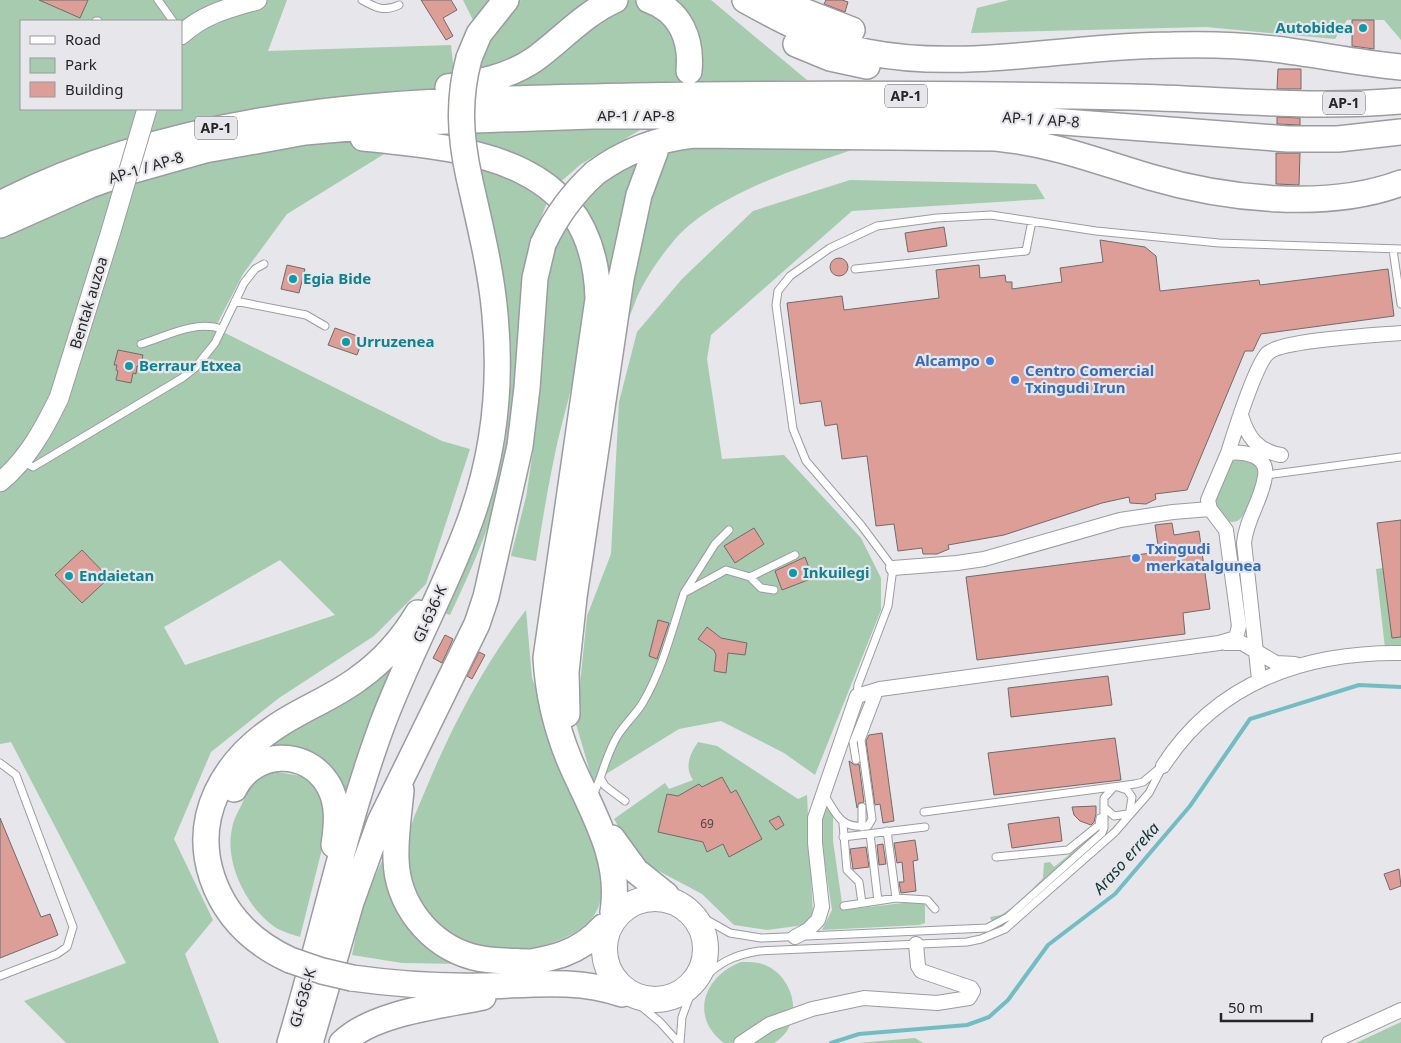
<svg xmlns="http://www.w3.org/2000/svg" width="1401" height="1043" viewBox="0 0 1401 1043" font-family="'Noto Sans',sans-serif">
  <style>
    .green { fill: #a6cbaf; fill-rule: evenodd }
    .lines { fill: none; stroke-linecap: round; stroke-linejoin: round }
    .stream { stroke: #72bdc3; stroke-width: 4 }
    .building { fill: #dc9e96; stroke: #716b6b }
    .lane-casing { stroke: #9b9ca1; stroke-width: 9 }
    .street-casing { stroke: #9b9ca1; stroke-width: 16 }
    .secondary-casing { stroke: #9b9ca1; stroke-width: 21 }
    .highway-casing { stroke: #9b9ca1; stroke-width: 28 }
    .lane { stroke: #fff; stroke-width: 7 }
    .street { stroke: #fff; stroke-width: 14 }
    .secondary { stroke: #fff; stroke-width: 19 }
    .highway { stroke: #fff; stroke-width: 25 }
    .secondary-bridge-casing { stroke: #9b9ca1; stroke-width: 21; stroke-linecap: butt }
    .highway-bridge-casing { stroke: #9b9ca1; stroke-width: 28; stroke-linecap: butt }
    .secondary-bridge { stroke: #fff; stroke-width: 19 }
    .highway-bridge { stroke: #fff; stroke-width: 25 }
    .culture-dot { fill: #0f9aa8; stroke: #e6e6eb; stroke-width: 2 }
    .shop-dot { fill: #3f7fe0; stroke: #e6e6eb; stroke-width: 2 }
    .labels { text-anchor: middle; stroke-width: 4.5; stroke-linejoin: round; paint-order: stroke }
    .number-label { font-size: 12px; fill: #544444 }
    .shield { fill: #e6e6eb; stroke: #606062; stroke-width: 1 }
    .shield-label { font-size: 14px; font-weight: bold; fill: #262628 }
    .culture-label { font-size: 15px; font-weight: bold; fill: #0d838f; stroke: #e6e6eb; text-anchor: start }
    .street-label { font-size: 15px; fill: #262628; stroke: #e6e6eb }
    .shop-label { font-size: 15px; font-weight: bold; fill: #366cbe; stroke: #e6e6eb; text-anchor: start }
    .water-label { font-size: 16px; font-style: italic; fill: #0f3437; stroke: #e6e6eb }
  </style>
  <rect width="100%" height="100%" fill="#e6e6eb"/>
  <!-- green -->
  <path class="green" d="M0,0H287L268,51L451,45L455,82L389,151L287,214L243,274L215,328L442,441L470,449L426,584L374,636L279,698L211,752L174,839L213,920L185,954L219,1043H66L24,1001L126,963L11,742L0,744ZM21,21H181V109H21ZM280,560L335,615L185,665L164,627Z
    M463,0H492L473,20Z
    M521,0H711L807,80L474,90L482,51L506,9Z
    M1009,0H1401V40L1384,20H1347L1335,39L1206,27L971,33L977,8Z
    M642,129L581,164L557,185L477,148L473,131Z
    M670,146L861,147C804,166 710,195 672,243C661,256 650,272 642,287C634,301 632,315 623,328L652,191Z
    M647,153L608,308L578,207L581,200L619,167Z
    M476,164L514,178L548,200C521,262 524,329 516,394C513,421 509,451 503,477C491,525 471,571 450,615L442,612L500,451Z
    M850,180L1036,184L1045,199L852,211L711,335L707,359L722,459L784,455L861,538L881,578V610L815,775L784,753L721,721L679,729L593,782L576,724L587,616L611,554L619,402L637,332L682,279L753,211Z
    M566,223C607,292 572,377 556,449C548,486 542,523 536,561L511,556L526,497L533,451L539,398L546,282L554,250Z
    M1245,459C1251,461 1257,465 1259,472C1261,481 1246,518 1237,521C1230,524 1224,520 1219,517L1215,500L1230,464L1235,460Z
    M1383,568L1401,637V649L1385,648L1376,569Z
    M526,610L532,678L604,868C603,882 603,900 596,912C579,944 508,958 476,949C439,938 406,898 405,859C405,834 416,813 425,791C451,728 484,664 526,610Z
    M400,655L346,803L332,773L253,755Z
    M698,742L717,746L798,799L807,795L813,916L804,925L767,930L734,925L702,894L638,860L614,819L665,783L669,789L693,780C684,767 690,754 698,742Z
    M271,771L301,776L309,780L320,793L327,829L300,937C293,935 285,932 278,929C248,911 224,863 232,829C233,820 238,812 242,804C249,788 254,776 271,771Z
    M827,808L833,812V841L843,910L920,901L925,905V923L919,925L822,930L832,910L820,832L823,810Z
    M1090,838L1092,839L1044,879L1022,903L992,922L990,917L1001,915L1020,902L1043,878L1044,863L1050,862L1054,867Z
    M386,852C387,892 397,920 429,947C438,954 453,959 463,964L402,963L352,955L362,905Z
    M741,962C751,962 762,962 771,968C797,984 803,1026 774,1043H724C689,1017 704,976 741,962Z
    M1401,1022V1043H1356Z
    M915,1038L923,1043H858Z"/>
  <g class="lines">
    <!-- stream -->
    <path class="stream" d="M831,1043L859,1034L967,1025L989,1017L1008,1000L1048,945L1115,894L1190,806L1250,719L1359,685L1401,687"/>
  </g>
  <!-- building -->
  <path class="building" d="M39,0H88L80,18Z
    M421,0H451L457,10L443,18L453,36L446,40Z
    M826,0H842L848,2L845,12L824,4Z
    M1352,20H1374V49L1352,46Z
    M1278,69H1301V89H1277Z
    M1277,117L1300,118V125L1277,124Z
    M1276,153H1300L1299,185L1276,184Z
    M944,227L947,246L908,252L905,233Z
    M1100,240L1145,247L1156,256L1160,291L1259,280L1260,285L1388,269L1394,316L1261,334L1253,351H1245L1187,490L1155,494L1156,499L1146,504L1130,503L1129,497L1102,503L1004,535L948,545L949,549L937,554H923L922,548L898,551L894,524L876,526L867,456L842,459L837,424L825,426L821,401L800,404L787,303L842,296L844,310L939,298L936,270L979,265L980,278L1005,275L1006,282H1012V289L1062,282L1060,268L1103,262Z
    M830 267a9 9 0 1 1 18 0a9 9 0 1 1-18 0Z
    M287,265L305,269L299,293L281,289Z
    M335,328L363,338L357,355L328,345Z
    M118,350L143,355L141,367L137,366L136,374L133,373L131,383L116,380L118,371L116,370L117,365H114Z
    M1401,520V637L1392,638L1377,523Z
    M1172,523L1174,535L1199,531L1210,609L1183,613L1185,634L977,660L966,577L1159,552L1155,525Z
    M754,528L764,544L735,563L724,546Z
    M82,550L109,578L82,603L55,575Z
    M805,557L813,578L782,590L775,571Z
    M658,620L669,623L657,659L649,656Z
    M707,627L721,638L747,643L745,655L728,653L726,673L714,671L716,655L714,650L698,639Z
    M445,635L453,639L442,663L433,658Z
    M479,652L485,655L472,679L467,676Z
    M1108,676L1112,705L1011,717L1008,688Z
    M882,733L894,821L883,823L880,804L875,805L866,741L869,735Z
    M1115,738L1121,780L994,795L988,753Z
    M849,761L855,765L859,764L864,802L859,803L857,808Z
    M722,777L731,793L736,790L762,839L729,857L723,844L707,852L703,842L658,832L667,794L678,796L699,784L702,787Z
    M1096,806V814L1094,822L1091,825L1080,821L1074,815L1072,807Z
    M779,816L784,825L776,830L769,821Z
    M1059,817L1062,841L1012,848L1008,824Z
    M0,818L41,917L50,914L58,935L0,958Z
    M915,840L918,860L913,861L916,891L901,893L899,882H904L902,862L897,863L894,843Z
    M883,844L886,864L879,865L877,845Z
    M866,847L869,867L853,869L850,849Z
    M1399,869L1401,886L1390,890L1384,874Z"/>
  <g class="lines">
    <!-- lane casing -->
    <g class="lane-casing">
      <path id="lane" d="M158,0L173,21
        M362,0C376,8 384,12 399,5
        M96,21H98
        M1393,250L1401,304
        M855,269L1026,251L1032,221
        M235,301L306,315L325,326
        M141,344C167,336 195,320 222,329
        M22,461L33,467L182,378L195,368L215,343L244,283L255,269L264,264
        M1266,475L1401,457
        M750,577L795,555
        M684,593L715,544L729,530
        M857,696L858,685L888,606L893,568L861,525L806,461L793,429L776,305L778,291L790,276L830,248L877,226L937,218L991,215L1096,231L1219,243L1401,249
        M856,760L853,742L873,692
        M0,763L16,775L73,927L67,947L57,954L0,976
        M601,779L605,786L625,801
        M1118,787L1127,790L1132,797L1130,810
        M823,793C837,814 839,829 868,826L872,819L861,740L880,690
        M593,795C603,775 606,754 618,735C625,724 635,715 642,704C662,671 672,630 684,593L726,570L750,577L761,588L774,590
        M862,807V827
        M1104,807L1114,816L1127,814
        M924,812L1135,784L1143,782L1161,767
        M843,824L847,870L859,882L862,903
        M887,831L896,898
        M870,834L878,901
        M843,837L925,827
        M996,857L1068,850L1099,825L1100,818
        M844,906L896,898L927,900L935,909
        M700,916L730,933L761,938L987,928L1008,917L1102,833L1104,828V798L1113,788
        M700,982C718,963 733,955 759,951L967,942L981,939L1005,929L1115,832L1149,793L1163,766
        M636,1002L660,1022L679,1043
        M680,1043L682,1017L692,990"/>
    </g>
    <!-- street casing -->
    <g class="street-casing">
      <path id="street" d="M1241,415C1247,436 1257,451 1281,455
        M1228,453C1234,434 1255,365 1268,353C1282,340 1378,335 1401,333
        M893,568L957,563L984,559L1120,520L1173,512L1210,509
        M1225,643H1242L1276,663L1295,664
        M1163,766C1217,682 1305,652 1401,653
        M599 949a56 56 0 1 1 112 0a56 56 0 1 1-112 0Z
        M610 949a45 45 0 1 1 90 0a45 45 0 1 1-90 0Z
        M795,937L808,930L818,920L822,907L815,843V818L857,696L880,689L1219,643L1236,638L1239,626L1226,530L1210,509L1208,500L1228,453C1243,451 1269,455 1265,476C1262,500 1246,519 1244,543L1259,679
        M741,1043L770,1024L812,1009L864,998L937,1003L969,998L973,991L971,988L921,971L918,966L916,944
        M1329,1043L1401,1010"/>
    </g>
    <!-- secondary casing -->
    <g class="secondary-casing">
      <path id="secondary" d="M181,35C203,14 229,8 257,0
        M0,482C27,460 44,429 59,398L111,231"/>
    </g>
    <!-- highway casing -->
    <g class="highway-casing">
      <path id="highway" d="M649,0C681,11 692,40 689,71
        M745,0C781,20 825,43 866,52C966,72 1071,45 1172,45C1205,44 1240,45 1274,49C1316,54 1358,63 1401,67
        M775,0L852,30
        M796,44L830,58L867,66
        M469,58L479,34L506,0
        M448,87C478,83 509,77 535,59C561,40 585,13 615,0
        M363,138C472,149 595,159 598,299L546,658C548,692 556,727 569,759C590,809 622,856 613,912
        M595,173C625,151 656,139 694,135L996,138C1054,144 1096,161 1150,177C1225,199 1326,211 1401,183
        M0,204C196,103 417,100 632,96C798,93 965,94 1131,97C1221,99 1311,109 1401,101
        M0,225L90,185L127,172L205,150L305,132L419,122L592,116H939L998,117L1288,139H1338L1401,132
        M567,714L566,672L574,597L621,279L639,195L655,152
        M234,789C253,750 307,747 329,786C339,804 337,825 334,845
        M401,790C399,813 395,836 396,859C397,904 429,945 473,957C491,962 511,961 530,962
        M612,838L636,871L666,895
        M290,960C253,943 225,916 212,877C192,816 224,762 274,728C301,709 333,698 359,678C383,661 403,638 418,613
        M514,965C549,959 578,955 603,927
        M352,978C395,984 438,987 482,986C529,985 576,978 622,994
        M290,1043C322,937 344,828 382,725C407,658 442,595 467,529C493,461 502,388 495,315C491,268 479,222 469,177
        M310,1043L351,902L380,822L477,624L486,597L520,446L527,388L535,278L543,244
        M342,1043C374,1012 441,1006 483,997"/>
    </g>
    <!-- lane -->
    <use href="#lane" class="lane"/>
    <!-- street -->
    <use href="#street" class="street"/>
    <!-- secondary -->
    <use href="#secondary" class="secondary"/>
    <!-- highway -->
    <use href="#highway" class="highway"/>
    <!-- secondary-bridge casing -->
    <g class="secondary-bridge-casing">
      <path id="secondary-bridge" d="M111,231L147,109"/>
    </g>
    <!-- highway-bridge casing -->
    <g class="highway-bridge-casing">
      <path id="highway-bridge" d="M469,58C458,99 460,136 469,177
        M543,244C556,216 572,194 595,173
        M290,960L322,971L352,978"/>
    </g>
    <!-- secondary-bridge -->
    <use href="#secondary-bridge" class="secondary-bridge"/>
    <!-- highway-bridge -->
    <use href="#highway-bridge" class="highway-bridge"/>
  </g>
  <!-- markers -->
  <g class="culture-dot">
    <circle cx="1363" cy="28" r="5"/>
    <circle cx="293" cy="279" r="5"/>
    <circle cx="346" cy="342" r="5"/>
    <circle cx="129" cy="366" r="5"/>
    <circle cx="793" cy="573" r="5"/>
    <circle cx="69" cy="576" r="5"/>
  </g>
  <g class="shop-dot">
    <circle cx="990" cy="361" r="5"/>
    <circle cx="1015" cy="380" r="5"/>
    <circle cx="1136" cy="558" r="5"/>
  </g>
  <g class="labels">
    <!-- number labels -->
    <g class="number-label">
      <text x="707" y="828">69</text>
    </g>
    <!-- shield labels -->
    <g class="shield">
      <rect x="885" y="84.5" width="42" height="23" rx="4"/>
      <rect x="1323" y="91.5" width="42" height="23" rx="4"/>
      <rect x="195" y="116.5" width="42" height="23" rx="4"/>
    </g>
    <g class="shield-label">
      <text x="906" y="101">AP-1</text>
      <text x="1344" y="108">AP-1</text>
      <text x="216" y="133">AP-1</text>
    </g>
    <!-- culture labels -->
    <g class="culture-label">
      <text x="1353" y="33" text-anchor="end">Autobidea</text>
      <text x="303" y="284">Egia Bide</text>
      <text x="356" y="347">Urruzenea</text>
      <text x="139" y="371">Berraur Etxea</text>
      <text x="803" y="578">Inkuilegi</text>
      <text x="79" y="581">Endaietan</text>
    </g>
    <!-- street labels -->
    <g class="street-label">
      <text x="636" y="121">AP-1 / AP-8</text>
      <text transform="translate(1041 120) rotate(4)" y="5">AP-1 / AP-8</text>
      <text transform="translate(146 168) rotate(-17)" y="5">AP-1 / AP-8</text>
      <text transform="translate(89 303) rotate(-73)" y="5">Bentak auzoa</text>
      <text transform="translate(430 614) rotate(-66)" y="5">GI-636-K</text>
      <text transform="translate(303 998) rotate(-74)" y="5">GI-636-K</text>
    </g>
    <!-- shop labels -->
    <g class="shop-label">
      <text x="980" y="366" text-anchor="end">Alcampo</text>
      <text x="1025" y="376">Centro Comercial<tspan x="1025" dy="17">Txingudi Irun</tspan></text>
      <text x="1146" y="554">Txingudi<tspan x="1146" dy="17">merkatalgunea</tspan></text>
    </g>
    <!-- water labels -->
    <g class="water-label">
      <text transform="translate(1126 858) rotate(-48)" y="6">Araso erreka</text>
    </g>
  </g>
  <!-- legend -->
  <rect x="20" y="20" width="162" height="90" fill="#e6e6eb" stroke="#99999d"/>
  <rect x="30" y="36" width="25" height="8" fill="#ffffff" stroke="#99999d"/>
  <text x="65" y="45" font-size="15" fill="#262628">Road</text>
  <rect x="30" y="58" width="25" height="15" fill="#a6cbaf" stroke="#99999d"/>
  <text x="65" y="70" font-size="15" fill="#262628">Park</text>
  <rect x="30" y="82" width="25" height="15" fill="#dc9e96" stroke="#99999d"/>
  <text x="65" y="95" font-size="15" fill="#262628">Building</text>
  <!-- scale -->
  <path d="M1221 1013v8h91v-8" fill="none" stroke="#262628" stroke-width="2.5"/>
  <text x="1228" y="1013" font-size="15" fill="#262628" stroke="#e6e6eb" stroke-width="4" paint-order="stroke">50 m</text>
</svg>
